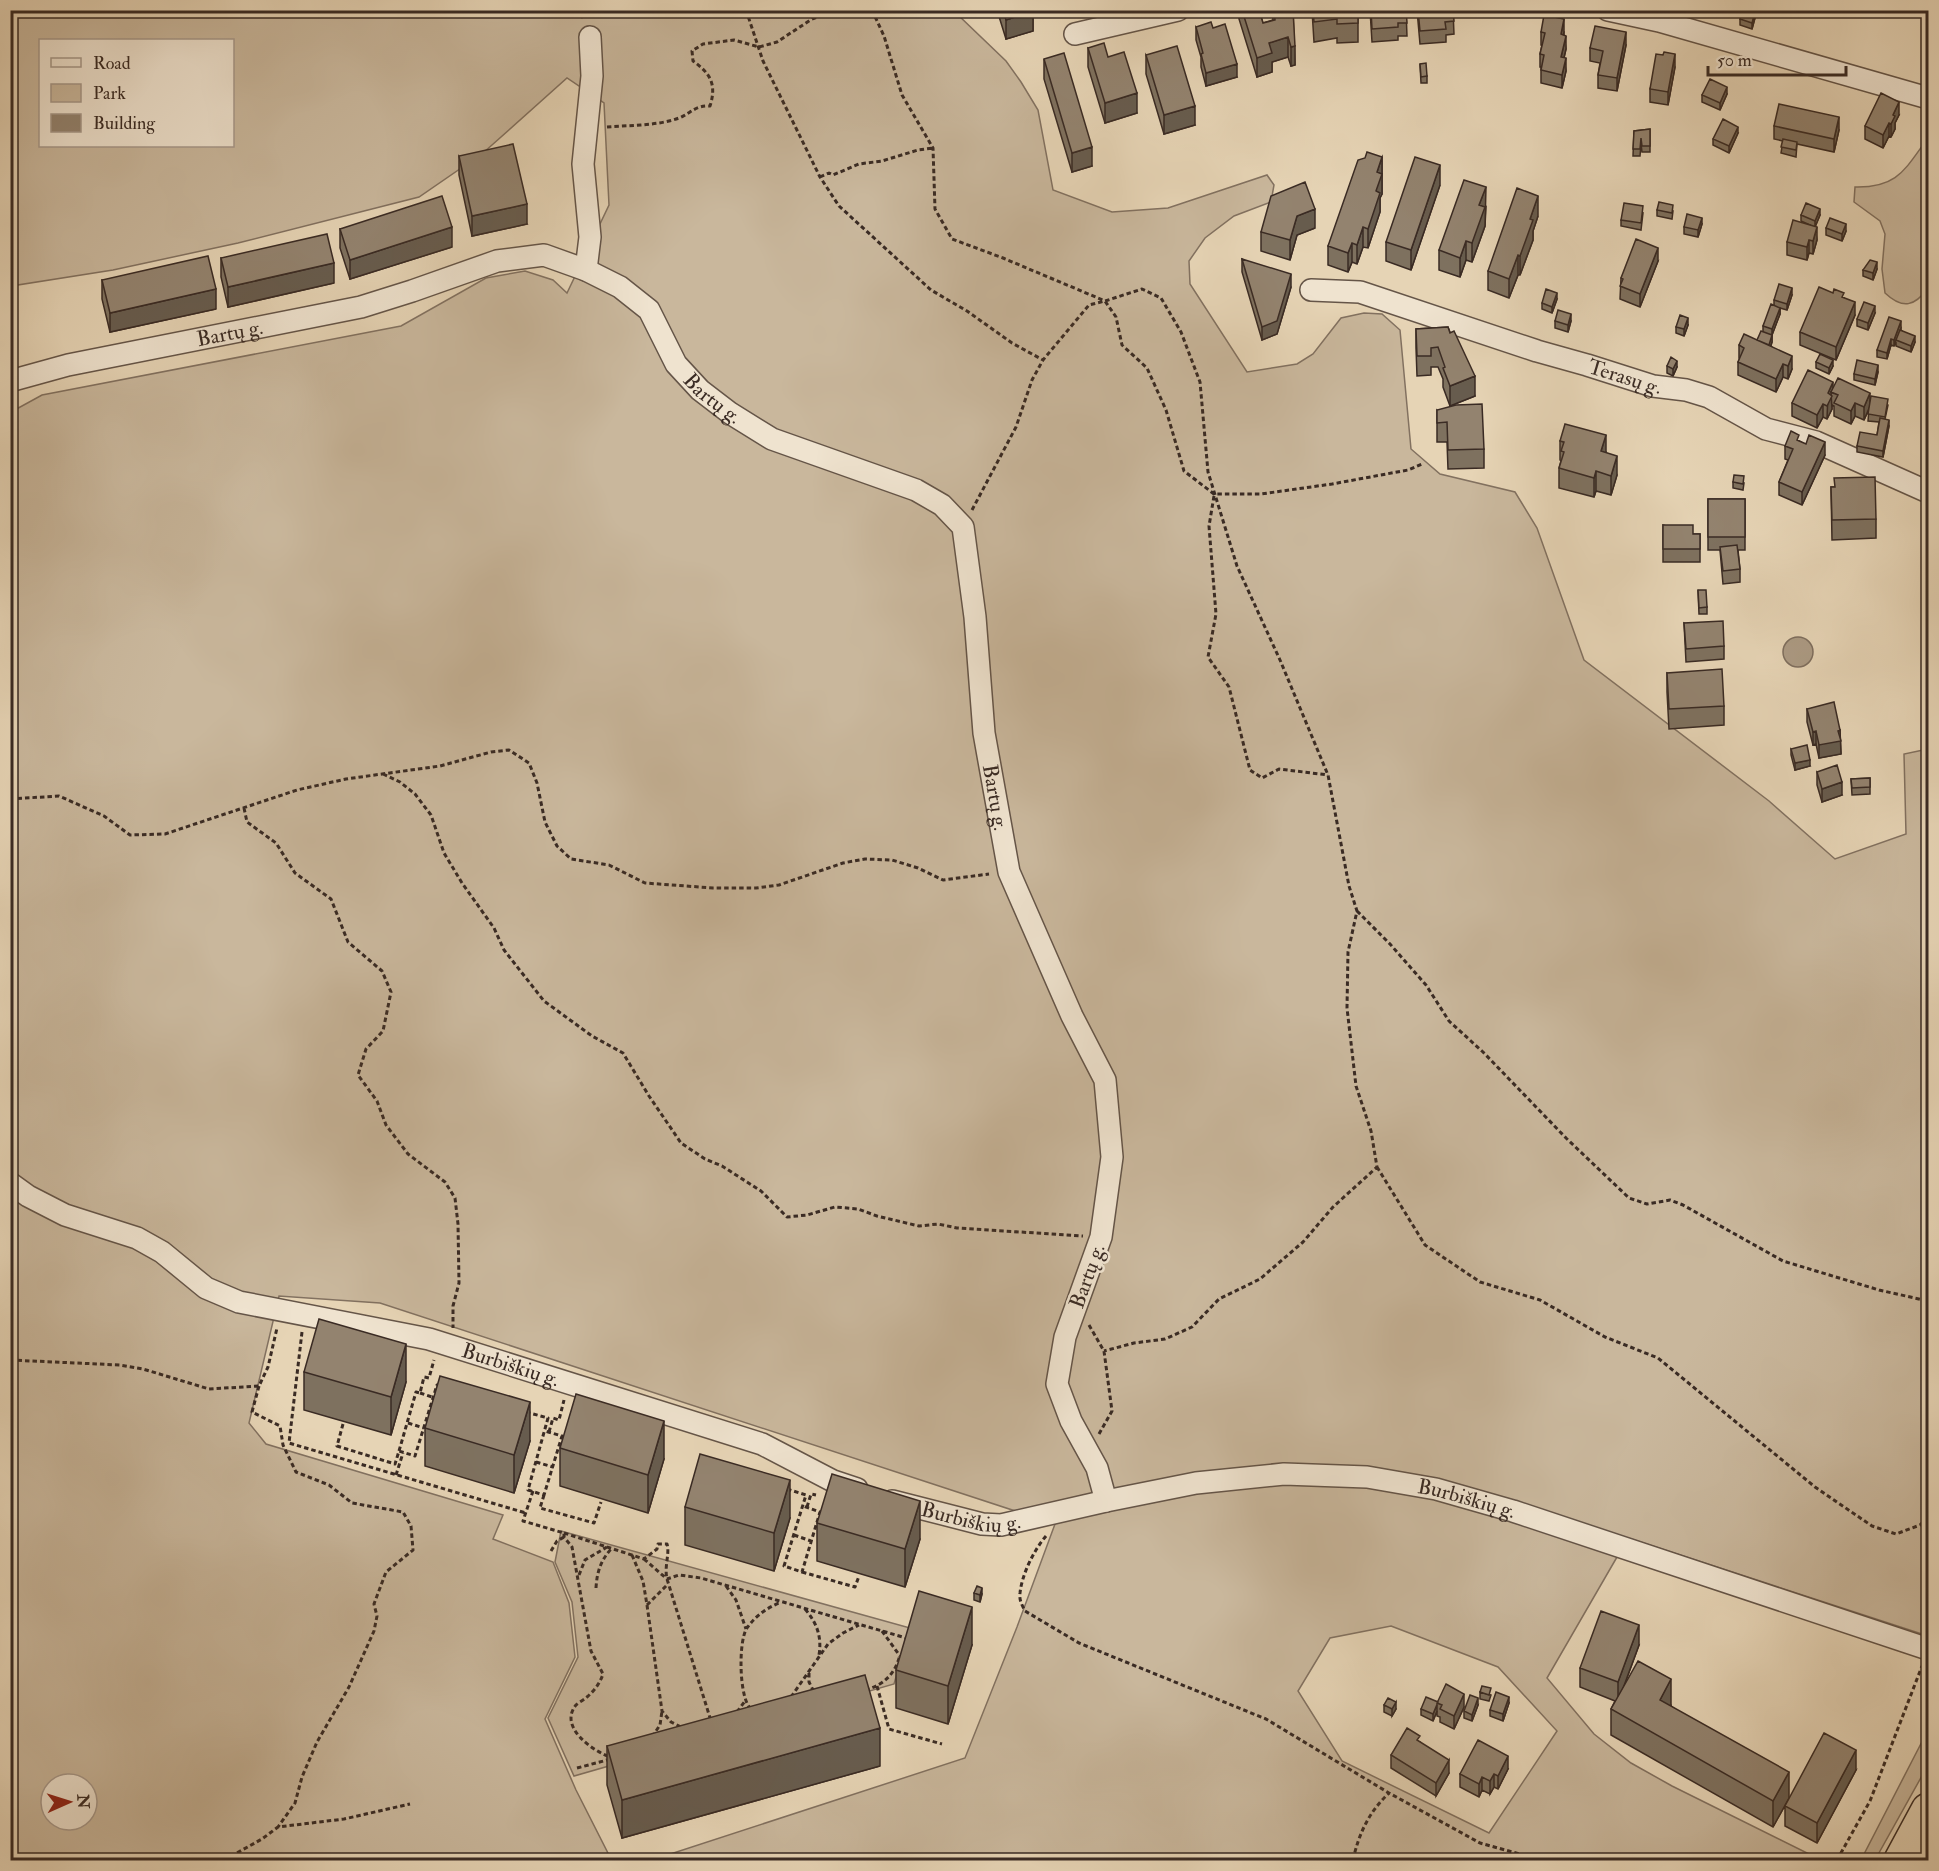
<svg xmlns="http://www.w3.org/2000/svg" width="1939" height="1871" viewBox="0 0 1939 1871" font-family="'IM FELL Double Pica',serif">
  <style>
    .green { fill: #c9b79c; stroke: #827160; stroke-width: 1.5; fill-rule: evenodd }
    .water { fill: #ac9b84; stroke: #7e6e5e; stroke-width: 1.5 }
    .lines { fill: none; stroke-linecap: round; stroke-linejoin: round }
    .street-casing { stroke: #655548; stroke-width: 24 }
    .highway-casing { stroke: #3a2b24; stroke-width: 36 }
    .path { stroke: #3a2b24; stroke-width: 3; stroke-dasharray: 4.5 3; stroke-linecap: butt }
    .street { stroke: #efe3cf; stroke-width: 21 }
    .highway { stroke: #e6d4b5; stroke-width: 33 }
    .wall { fill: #7e715f; stroke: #3a2b24; stroke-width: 1.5 }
    .shaded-wall { fill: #675c4e; stroke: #3a2b24; stroke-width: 1.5 }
    .building { fill: #93836f; stroke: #3a2b24; stroke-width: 1.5 }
    .labels { text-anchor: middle; stroke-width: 5; stroke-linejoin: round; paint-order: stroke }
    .street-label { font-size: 21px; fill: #3a2b24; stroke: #efe3cf }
  </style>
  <rect width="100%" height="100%" fill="#e6d4b5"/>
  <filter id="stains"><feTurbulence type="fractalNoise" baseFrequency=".00333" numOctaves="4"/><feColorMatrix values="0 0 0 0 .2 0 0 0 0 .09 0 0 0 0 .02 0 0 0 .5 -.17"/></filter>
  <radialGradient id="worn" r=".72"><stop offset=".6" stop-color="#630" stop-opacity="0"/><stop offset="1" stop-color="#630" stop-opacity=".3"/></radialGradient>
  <!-- green -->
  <path class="green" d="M11,11H934L958,15L1006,61L1021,82L1038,110L1053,190L1112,212L1168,208L1267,175L1274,185L1271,202L1234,216L1205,238L1189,261L1190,284L1247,372L1297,364L1313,354L1341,318L1364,313L1382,314L1400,330L1411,449L1440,474L1515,492L1537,528L1584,660L1769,801L1835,859L1906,834L1904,754L1928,749V1636L1628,1538L1547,1678L1594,1734L1631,1763L1672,1786L1811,1855L1827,1860H652L965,1758L1017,1627L1055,1524L380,1303L279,1296L249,1423L266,1444L503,1515L493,1539L553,1562L569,1603L575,1657L545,1719L576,1790L609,1855L634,1860H11V412L42,395L401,326L486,278L525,271L553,280L567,293L609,205L604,103L567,78L483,153L419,197L238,243L113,270L11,286ZM40,40H232V146H40ZM1391,1626L1498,1667L1557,1731L1489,1833L1342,1761L1298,1691L1330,1638ZM51,1784H87V1820H51Z
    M1928,138V288C1915,306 1903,310 1885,293L1882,269L1885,234L1880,221L1854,202L1855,187C1898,188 1905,169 1928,138Z
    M561,1531L910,1628L894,1684L574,1776L548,1718L578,1657L572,1602L555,1562Z
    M1928,1730V1765L1875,1860H1861Z"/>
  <!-- water -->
  <path class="water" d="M1783 652a15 15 0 1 1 30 0a15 15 0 1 1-30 0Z"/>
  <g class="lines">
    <!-- street casing -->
    <g class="street-casing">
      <g id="street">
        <path d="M1608,10L1659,21L1928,98"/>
        <path d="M1075,34L1178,10"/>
        <path d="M586,270L590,237L583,164L592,76L590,37"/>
        <path id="s1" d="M1311,290L1360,292L1537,351L1587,365L1653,386L1686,390L1709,397L1766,429L1816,442L1928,492"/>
        <path id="s2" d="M10,381L68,365L361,307L412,291L497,261L544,255L586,270L620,287L649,310L676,364L700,390L730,413L772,439L916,490L942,505L963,527L975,617L984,733L1009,872L1072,1016L1105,1080L1112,1157L1101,1237L1065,1337L1057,1384L1071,1421L1097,1468L1106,1501"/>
        <path id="s3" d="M10,1183L28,1196L65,1215L137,1238L162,1252L206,1288L239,1302L429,1339L762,1444L833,1481L857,1489"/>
        <path id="s4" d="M892,1501L982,1524L1001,1525L1106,1501L1196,1483L1284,1474L1367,1477L1436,1489L1513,1511L1928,1649"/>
      </g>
    </g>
    <!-- highway casing -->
    <g class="highway-casing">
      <path id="highway" d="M1901,1860L1928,1810"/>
    </g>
    <!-- path -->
    <path class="path" d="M580,10L583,18
      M746,10L763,61L820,177L839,206L931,290L967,311L1012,343L1043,360
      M872,10L884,36L902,95L933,148L935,209L952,239L1003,258L1105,301L1142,289L1161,298L1181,332L1200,382L1208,472L1237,566L1280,660L1328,775L1349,886L1357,911L1348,952L1347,1008L1356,1086L1371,1131L1377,1167L1333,1207L1303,1242L1260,1279L1219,1299L1192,1327L1165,1339L1134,1343L1104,1351
      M607,127C630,125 657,126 679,118C691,113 696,105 710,106C717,84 710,73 693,61L692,51L703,44L734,40L759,47L777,42L812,19L839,10
      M820,177L829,173L833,175L859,164L882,161L918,150L933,148
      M1214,496L1209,526L1216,614L1208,657L1229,687L1250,770L1262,778L1279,769L1328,775
      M972,510L1016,427L1032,380L1043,360L1089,305L1105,301L1116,317L1122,345L1147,368L1166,410L1184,471L1214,494H1261L1332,484L1408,470L1422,464
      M383,774L400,782L415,794L431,815L444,853L462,883L494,928L504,950L544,1001L592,1036L623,1053L649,1096L681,1143L705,1159L722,1166L761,1191L787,1217L807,1215L835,1207L858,1209L877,1216L919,1226L938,1224L957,1228L1083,1236
      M10,799L59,796L104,816L130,835L165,834L297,790L346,779L440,766L491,752L509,750L529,763L537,783L545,822L557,846L571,859L609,865L645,883L713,888H756L779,885L843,863L865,859L892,860L918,868L943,880L989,874
      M244,808L247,822L276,843L295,873L331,899L348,942L382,971L391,992L383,1031L366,1049L358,1075L377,1101L386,1125L408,1154L445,1182L455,1198L458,1224L459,1283L453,1306V1328
      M1357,911L1390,944L1426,985L1449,1021L1483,1052L1566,1138L1629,1198L1647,1204L1670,1200L1683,1205L1783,1261L1879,1290L1928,1301
      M1377,1167L1425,1245L1480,1282L1540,1300L1605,1337L1658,1358L1815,1487L1872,1526L1896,1534L1920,1525L1928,1517
      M1089,1325L1104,1351L1112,1411L1099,1434
      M302,1332L289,1443L526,1513
      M10,1360L120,1365L143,1369L209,1389L259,1386L268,1367L277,1328
      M259,1386L252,1412L280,1426L283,1445L296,1472L329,1485L352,1503L403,1512L411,1526L413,1550L386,1572L374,1604L377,1616L374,1631L349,1687L317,1742L302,1777L295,1803L278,1827
      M420,1393L432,1397
      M526,1412L548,1418L528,1490L544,1495L562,1436L545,1431
      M408,1423L424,1428
      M343,1424L337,1446L395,1464L399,1451L415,1456L437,1385L439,1386
      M549,1432L553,1418L559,1420L564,1400
      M399,1451L416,1392L420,1393L424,1377L429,1378L434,1360
      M536,1462L553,1467
      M396,1475L403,1453
      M787,1489L806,1495L784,1566L802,1572L820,1512L803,1506
      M533,1491L523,1521L564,1533V1537L572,1547L591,1651L603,1674C600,1683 595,1690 587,1697C584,1700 579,1702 576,1705C558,1727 593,1751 610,1757
      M544,1495L540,1508L594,1523L601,1502
      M807,1507L811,1494L816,1495
      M564,1533L644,1559L657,1549L658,1544H667C670,1554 664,1566 667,1579L711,1721
      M794,1535L811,1541
      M1046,1536C1034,1550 1022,1574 1020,1593C1019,1600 1022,1605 1025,1611L1079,1643L1266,1719L1389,1793L1480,1843L1541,1860
      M551,1551L557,1541L564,1537
      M632,1555L643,1581L647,1605L668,1584
      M644,1559L667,1579L679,1575L701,1578L906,1638
      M802,1572L855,1587L859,1576
      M579,1575L585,1560L607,1547
      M726,1586L736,1600L746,1629
      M596,1588C597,1571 601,1560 612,1548
      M647,1605L662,1711L671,1722L681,1727
      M805,1609C817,1623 822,1637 819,1655
      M882,1631L900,1656
      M809,1673V1682L814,1692
      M877,1686L889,1729L942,1744
      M865,1690C884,1685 895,1674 900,1655
      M791,1697L828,1644L843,1633L859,1625
      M751,1709C739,1699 738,1641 747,1628C756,1615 767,1608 781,1602
      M737,1712L745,1701
      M652,1737L660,1725L662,1711
      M577,1768L611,1759
      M224,1860L262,1839L278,1827L344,1819L410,1804
      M1353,1860C1359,1833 1369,1812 1389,1793
      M1837,1860L1870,1801L1922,1666"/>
    <!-- street -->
    <use href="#street" class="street"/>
    <!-- highway -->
    <use href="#highway" class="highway"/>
  </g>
  <!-- wall -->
  <path class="wall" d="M997,10H1033V31L1006,39Z
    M1239,10H1259L1263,23L1273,20L1272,10H1293L1295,65L1291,66L1288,57L1272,62V72L1257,77L1239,19Z
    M1312,10H1358V42L1337,43V38L1314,42Z
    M1370,10H1406L1407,36H1398V40L1372,42Z
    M1417,10H1453L1454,34L1446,35V42L1420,44Z
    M1755,18L1752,29L1740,25V19Z
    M1196,27L1237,77L1206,86L1201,67V57L1196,40Z
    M1541,32H1564V35L1566,49L1564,58L1566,71L1562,88L1541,83V67H1540V54L1542,45H1541Z
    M1626,45L1617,91L1598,88V75L1600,63L1590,61V48Z
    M1088,48L1108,57L1137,113L1105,123L1088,67Z
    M1146,55L1195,125L1164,134L1146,74Z
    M1663,55L1675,67L1668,105L1650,102V89Z
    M1044,59L1092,166L1072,172L1044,79Z
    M1420,64L1427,76V83H1421Z
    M1727,94L1720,110L1702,102V95Z
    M1899,115L1895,123V129L1891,137L1889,136L1883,148L1865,139V126Z
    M1774,126L1839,130L1834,152L1797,144L1796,157L1781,153L1783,141L1774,139Z
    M1650,129V152H1642L1641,144L1640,156H1633L1634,131Z
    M1738,133L1729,153L1713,145V139Z
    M459,156L527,224L472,236L459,175Z
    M1382,157V194L1380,198V212L1368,248L1363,247L1357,264L1352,262L1348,272L1328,265V246Z
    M1440,185L1411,270L1386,261V242Z
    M1486,207L1485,226L1472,262L1466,260L1460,277L1439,270V250Z
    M1657,210L1673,211L1672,219L1657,216Z
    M1643,213L1641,230L1621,226V220Z
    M1801,215H1820L1815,227L1817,240L1813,254L1809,253L1807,260L1787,255V242L1810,225L1801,221Z
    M1538,216L1533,231V240L1520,275H1518L1509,298L1488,290V271Z
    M1702,224L1698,237L1684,234V227Z
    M1315,228L1297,235L1290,260L1261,251V232Z
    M1826,228L1846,231L1842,241L1826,235Z
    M340,229L452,247L350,279L340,248Z
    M221,258L334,283L228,307L221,277Z
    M1242,259L1291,287L1277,334L1262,340L1242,272Z
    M1658,261L1640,307L1620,299L1621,278Z
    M1877,269L1873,280L1863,276V270Z
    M102,280L216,309L110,332L102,299Z
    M1792,295L1787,310L1780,308V314L1772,335V342L1771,346L1792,369L1788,379L1783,377L1776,392L1738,375V362L1740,358H1739V345L1757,340L1763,332V326L1774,305V300Z
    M1844,298L1855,315L1836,360L1800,345V332Z
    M1557,299L1552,313L1542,309V303Z
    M1875,313L1868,330L1857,326V319Z
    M1555,321H1571L1568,332L1555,328Z
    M1688,325L1684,336L1676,333V327Z
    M1448,327L1475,396L1450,406L1443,387V379L1438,367H1431V375L1417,376L1416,348V329Z
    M1901,328V330L1915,342L1911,352L1896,346V342L1894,346L1891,345L1887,359L1877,357V350Z
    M1816,362L1833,366L1829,374L1816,368Z
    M1667,366L1677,367L1673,376L1667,373Z
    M1878,372L1875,385L1854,380V374Z
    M1833,388L1870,402L1888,405L1885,419L1889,426L1883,457L1857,452V446L1877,435L1879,422L1868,421L1869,409L1864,420L1855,416L1851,424L1834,416V406L1832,405V409L1827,419L1823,417L1817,428L1792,416V403Z
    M1437,410L1484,449V468L1448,469L1447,442H1437Z
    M1560,441L1606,452L1617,475L1611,495L1596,491L1594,497L1559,488V468L1561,461L1560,460Z
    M1799,441L1825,455L1802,505L1779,495V482L1788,460L1785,459V446Z
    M1733,482L1744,483L1743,490L1733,488Z
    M1831,487H1834L1876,519V538L1832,540Z
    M1708,499H1745V550H1738L1740,569V582L1723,584L1720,550H1708Z
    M1663,525L1693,534H1700V562H1663Z
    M1698,590L1707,607V614H1699Z
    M1684,623L1724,646V659L1686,662Z
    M1667,673L1724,706V725L1669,729L1667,692Z
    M1807,709L1840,730L1841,754L1819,758L1816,744L1813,745L1807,722Z
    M1791,749L1810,766L1795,770L1791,755Z
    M1817,772L1842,795L1822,802L1817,785Z
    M1870,778V794L1852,795L1851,779Z
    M304,1372L406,1382L391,1435L304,1410Z
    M425,1428L530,1441L514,1493L425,1466Z
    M560,1448L664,1459L648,1513L560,1486Z
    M685,1507L790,1518L774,1571L685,1545Z
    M817,1523L920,1539L905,1587L817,1561Z
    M974,1593L982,1594L980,1602L974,1600Z
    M972,1645L948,1724L896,1708V1670Z
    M1639,1645L1624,1686L1671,1705V1706L1789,1798L1773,1827L1611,1735V1709L1615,1701L1580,1687V1668Z
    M1480,1692L1491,1695L1489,1701L1480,1699Z
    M1438,1702L1464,1707L1454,1729L1440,1722V1717L1437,1716V1711L1433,1721L1421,1715V1709Z
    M1509,1703L1503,1721L1490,1716V1710Z
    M1384,1705L1396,1709L1392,1716L1384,1712Z
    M1478,1705L1472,1721L1464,1718V1711Z
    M1420,1742L1449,1773L1436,1796L1391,1768V1755Z
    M607,1746L880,1766L622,1838L607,1785Z
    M1508,1769L1498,1789L1494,1787L1490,1794L1482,1790L1479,1797L1460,1787V1774Z
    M1856,1770L1817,1843L1785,1826V1806Z"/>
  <!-- shaded-wall -->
  <path class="shaded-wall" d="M1033,11V31L1006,39V20Z
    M1755,12V18L1752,29V23Z
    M1564,19V32L1561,48V34Z
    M1626,32V45L1617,91V78Z
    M1566,36V49L1561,70V57Z
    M1288,37V57L1272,62V72L1257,77V58L1269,43Z
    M1295,46V65L1291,66V47Z
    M1675,54V67L1668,105V92Z
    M1566,58V71L1562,88V75Z
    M1237,64V77L1206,86V73Z
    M1727,87V94L1720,110V103Z
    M1137,93V113L1105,123V103Z
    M1899,102V115L1895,123V129L1891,137V124L1893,115Z
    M1195,106V125L1164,134V115Z
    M1839,117V130L1834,152V139Z
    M1889,123V136L1883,148V135Z
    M1738,127V133L1729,153V146Z
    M1092,147V166L1072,172V153Z
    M1382,157V194L1380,198V212L1368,248V229L1376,191L1377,172Z
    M1440,165V185L1411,270V250Z
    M1486,187L1485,226L1472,262V243L1479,205Z
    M1538,196V216L1533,231V240L1520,275V256L1530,219Z
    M527,204V224L472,236V216Z
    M1315,209V228L1297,235L1290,260V240L1297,216Z
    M1820,209V215L1815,227V221Z
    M1702,218V224L1698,237V230Z
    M1846,224V231L1842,241V234Z
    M452,227V247L350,279V260Z
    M1363,227V247L1357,264V245Z
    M1817,227V240L1813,254V241Z
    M1809,240V253L1807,260V247Z
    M1466,241V260L1460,277V258Z
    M1352,243V262L1348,272V253Z
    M1658,248V261L1640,307V294Z
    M1518,255V275L1509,298V279Z
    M1877,262V269L1873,280V273Z
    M334,263V283L228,307V287Z
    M1291,274V287L1277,334L1262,340V327Z
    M1792,288V295L1787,310V304Z
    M216,289V309L110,332V313Z
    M1557,293V299L1552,313V307Z
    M1855,302V315L1836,360V347Z
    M1875,306V313L1868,330V323Z
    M1780,308V314L1772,335V342L1768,352V346L1772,335V329Z
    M1571,314V321L1568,332V325Z
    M1688,318V325L1684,336V329Z
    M1901,321V328L1897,340H1896L1894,346V340Z
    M1915,336V342L1911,352V346Z
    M1891,339V345L1887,359V353Z
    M1792,356V369L1788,379V366Z
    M1833,360V366L1829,374V368Z
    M1677,361V367L1673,376V369Z
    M1783,364V377L1776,392V379Z
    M1878,365V372L1875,385V379Z
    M1475,376V396L1450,406V386Z
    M1833,382V393L1831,392L1832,409L1827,419L1828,393Z
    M1870,393V406L1864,420V407Z
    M1855,403V416L1851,424V411Z
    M1823,404V417L1817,428V415Z
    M1889,420V426L1883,457V451Z
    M1606,435V455L1601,451Z
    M1825,442V455L1802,505V492Z
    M1617,456V475L1611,495V476Z
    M1596,471V491L1594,497V478Z
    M1840,730L1841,754L1819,758V745L1838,731Z
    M1816,731V744L1813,745V732Z
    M1810,760V766L1795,770V763Z
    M1842,782V795L1822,802V789Z
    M406,1344V1382L391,1435V1397Z
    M530,1402V1441L514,1493V1455Z
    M664,1421V1459L648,1513V1475Z
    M790,1480V1518L774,1571V1533Z
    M920,1501V1539L905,1587V1549Z
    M982,1588V1594L980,1602V1595Z
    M972,1607V1645L948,1724V1686Z
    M1639,1625V1645L1618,1702V1682Z
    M1671,1679V1705L1660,1726V1700Z
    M1464,1694V1707L1454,1729V1716Z
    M1509,1697V1703L1503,1721V1714Z
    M1478,1698V1705L1472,1721V1715Z
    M1396,1702V1709L1392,1716V1709Z
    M1437,1705V1711L1433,1721V1714Z
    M880,1728V1766L622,1838V1800Z
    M1856,1750V1770L1817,1843V1823Z
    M1508,1756V1769L1498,1789V1776Z
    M1449,1760V1773L1436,1796V1783Z
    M1789,1772V1798L1773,1827V1801Z
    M1494,1774V1787L1490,1794V1781Z
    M1482,1777V1790L1479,1797V1784Z"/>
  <!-- building -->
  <path class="building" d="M1003,10H1033V11L1006,20Z
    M1242,10H1259L1263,23L1275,20L1274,10H1293L1295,46L1291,47L1288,37L1269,43L1272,53L1257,58Z
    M1313,10H1358V23L1337,24V19L1314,22Z
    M1371,10H1406L1407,23H1398V27L1372,29Z
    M1418,10H1453L1454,21L1445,22L1446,29L1420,31Z
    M1743,10H1751L1755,12L1752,23L1740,19Z
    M1544,15L1564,19L1561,34L1566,36L1561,57L1566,58L1562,75L1541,70L1544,55L1540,54L1545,33L1541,32Z
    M1211,22L1213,28L1225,24L1237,64L1206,73L1201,54L1203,53L1196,27Z
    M1595,26L1626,32L1617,78L1598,75L1603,51L1590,48Z
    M1104,43L1108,57L1124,52L1137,93L1105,103L1088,48Z
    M1177,46L1195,106L1164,115L1146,55Z
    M1664,52L1675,54L1668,92L1650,89L1656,54L1663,55Z
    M1064,53L1092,147L1072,153L1044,59Z
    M1426,63L1427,76L1421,77L1420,64Z
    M1710,79L1727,87L1720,103L1702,95Z
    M1881,93L1899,102L1893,115L1895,116L1891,124L1889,123L1883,135L1865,126Z
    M1779,104L1839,117L1834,139L1774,126Z
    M1723,119L1738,127L1729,146L1713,139Z
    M1650,129V146H1642L1641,138L1640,149H1633L1634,131Z
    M1783,139L1797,142L1796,150L1781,147Z
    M513,144L527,204L472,216L459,156Z
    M1367,152L1382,157L1377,172L1382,174L1376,191L1380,193L1368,229L1363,227L1357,245L1352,243L1348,253L1328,246L1358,160L1365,158Z
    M1415,157L1440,165L1411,250L1386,242Z
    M1464,180L1486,187L1479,205L1485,207L1472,243L1466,241L1460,258L1439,250Z
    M1305,182L1315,209L1297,216L1290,240L1261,232L1271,196Z
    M1517,188L1538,196L1530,219L1533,220L1520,256L1518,255L1509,279L1488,271Z
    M442,196L452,227L350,260L340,229Z
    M1659,202L1673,205L1672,213L1657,210Z
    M1624,203L1643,206L1641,223L1621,220Z
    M1806,203L1820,209L1815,221L1801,215Z
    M1687,214L1702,218L1698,230L1684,227Z
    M1830,218L1846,224L1842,234L1826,228Z
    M1793,220L1817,227L1813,241L1809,240L1807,247L1787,242Z
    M327,234L334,263L228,287L221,258Z
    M1636,239L1658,248L1640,294L1620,286L1623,279L1621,278Z
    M208,256L216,289L110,313L102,280Z
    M1242,259L1291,274L1277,321L1262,327Z
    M1870,260L1877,262L1873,273L1863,270Z
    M1779,284L1792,288L1787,304L1774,300Z
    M1819,287L1833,293L1834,289L1844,293L1842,297L1855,302L1836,347L1800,332Z
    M1546,289L1557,293L1552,307L1542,303Z
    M1864,302L1875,306L1868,323L1857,319Z
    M1771,304L1780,308L1772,329L1763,326Z
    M1558,310L1571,314L1568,325L1555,321Z
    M1680,315L1688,318L1684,329L1676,327Z
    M1889,317L1901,321L1894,340L1891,339L1887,353L1877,350Z
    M1448,327L1450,333L1454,331L1475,376L1450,386L1443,368L1445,367L1438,347L1431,348V356H1417L1416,329Z
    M1900,330L1915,336L1911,346L1896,340Z
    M1761,331L1772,335L1769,345L1757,340Z
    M1744,334L1792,356L1788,366L1783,364L1776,379L1738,362L1744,348L1739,345Z
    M1820,354L1833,360L1829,368L1816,362Z
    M1671,357L1677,361L1673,369L1667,366Z
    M1857,360L1878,365L1875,379L1854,374Z
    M1808,370L1833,382L1828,393L1832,396L1827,406L1823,404L1817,415L1792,403Z
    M1838,378L1870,393L1864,407L1855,403L1851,411L1834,403L1838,395L1831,392Z
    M1871,396L1888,399L1885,417L1868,414Z
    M1482,404L1484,449L1448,450L1447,422L1437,423V410L1456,405Z
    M1880,418L1889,420L1883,451L1857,446L1860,432L1877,435Z
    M1565,424L1606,435L1601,451L1617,456L1611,476L1596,471L1594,478L1559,468L1564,452L1561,451L1564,442L1560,441Z
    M1791,431L1799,435L1797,440L1806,444L1809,435L1825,442L1802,492L1779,482L1793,449L1785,446Z
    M1734,475L1744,476L1743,484L1733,482Z
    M1875,477L1876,519L1832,520L1831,487H1835L1834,478Z
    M1708,499H1745V537H1708Z
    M1663,525H1693V534H1700V549H1663Z
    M1737,545L1740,569L1723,571L1720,547Z
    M1698,590H1706L1707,607L1699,608Z
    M1723,621L1724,646L1686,649L1684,623Z
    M1722,669L1724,706L1669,709L1667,673Z
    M1834,702L1840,730L1838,731L1841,741L1819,745L1816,731L1813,732L1807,709Z
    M1807,745L1810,760L1795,763L1791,749Z
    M1837,765L1842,782L1822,789L1817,772Z
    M1870,778V787L1852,788L1851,779Z
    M319,1319L406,1344L391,1397L304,1372Z
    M440,1376L530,1402L514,1455L425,1428Z
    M576,1394L664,1421L648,1475L560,1448Z
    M700,1454L790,1480L774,1533L685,1507Z
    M832,1474L920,1501L905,1549L817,1523Z
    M977,1586L982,1588L980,1595L974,1593Z
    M919,1591L972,1607L948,1686L896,1670Z
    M1601,1611L1639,1625L1618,1682L1580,1668Z
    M1638,1661L1671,1679L1660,1700L1789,1772L1773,1801L1611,1709Z
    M865,1675L880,1728L622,1800L607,1746Z
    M1446,1684L1464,1694L1454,1716L1440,1709L1442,1705L1437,1703Z
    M1482,1686L1491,1688L1489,1695L1480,1692Z
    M1496,1692L1509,1697L1503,1714L1490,1710Z
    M1470,1695L1478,1698L1472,1715L1464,1711Z
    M1426,1697L1438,1702L1433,1714L1421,1709Z
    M1388,1698L1396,1702L1392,1709L1384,1705Z
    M1407,1728L1420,1736L1417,1740L1449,1760L1436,1783L1391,1755Z
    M1824,1733L1856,1750L1817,1823L1785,1806Z
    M1478,1740L1508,1756L1498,1776L1494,1774L1490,1781L1482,1777L1479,1784L1460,1774Z"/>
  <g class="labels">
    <!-- street labels -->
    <g class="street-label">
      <text dy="7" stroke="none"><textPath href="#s2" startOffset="225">Bartų g.</textPath></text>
      <text dy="7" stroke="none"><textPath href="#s1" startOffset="327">Terasų g.</textPath></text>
      <text dy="7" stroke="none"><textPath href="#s2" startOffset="780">Bartų g.</textPath></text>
      <text dy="7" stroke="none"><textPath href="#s2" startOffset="1338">Bartų g.</textPath></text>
      <text transform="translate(1087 1276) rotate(-70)" y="7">Bartų g.</text>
      <text dy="7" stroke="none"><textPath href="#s3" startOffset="540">Burbiškių g.</textPath></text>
      <text dy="7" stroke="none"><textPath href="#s4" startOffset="585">Burbiškių g.</textPath></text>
      <text dy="7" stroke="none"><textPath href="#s4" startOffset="81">Burbiškių g.</textPath></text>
    </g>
  </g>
  <!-- margin -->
  <rect width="1939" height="1871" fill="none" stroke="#e6d4b5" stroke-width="36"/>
  <rect x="12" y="12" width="1915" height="1847" fill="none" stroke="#3a2b24" stroke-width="3"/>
  <rect x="18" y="18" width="1903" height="1835" fill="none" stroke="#3a2b24" stroke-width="1.5"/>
  <!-- legend -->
  <rect x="39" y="39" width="195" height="108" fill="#efe3cf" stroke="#a7998b" stroke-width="1.5"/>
  <rect x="51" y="58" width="30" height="9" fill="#efe3cf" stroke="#a7998b" stroke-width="1.5"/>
  <text x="93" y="69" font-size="18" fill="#3a2b24">Road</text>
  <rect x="51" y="84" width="30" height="18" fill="#c9b79c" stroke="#a7998b" stroke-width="1.5"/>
  <text x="93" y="99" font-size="18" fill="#3a2b24">Park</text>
  <rect x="51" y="114" width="30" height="18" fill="#93836f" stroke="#a7998b" stroke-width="1.5"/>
  <text x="93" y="129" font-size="18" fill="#3a2b24">Building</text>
  <!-- north arrow -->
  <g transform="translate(69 1802) rotate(87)"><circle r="28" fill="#efe3cf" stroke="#a7998b" stroke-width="1.5"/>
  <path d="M0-4.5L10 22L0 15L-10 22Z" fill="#8f2418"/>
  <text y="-9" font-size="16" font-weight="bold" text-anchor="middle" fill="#3a2b24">N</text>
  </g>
  <!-- scale -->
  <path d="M1708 66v9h138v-9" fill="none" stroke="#3a2b24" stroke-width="3"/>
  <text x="1717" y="66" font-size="18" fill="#3a2b24" stroke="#efe3cf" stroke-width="4.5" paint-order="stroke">50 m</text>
  <rect width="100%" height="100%" filter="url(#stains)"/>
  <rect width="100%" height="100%" fill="url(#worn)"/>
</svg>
